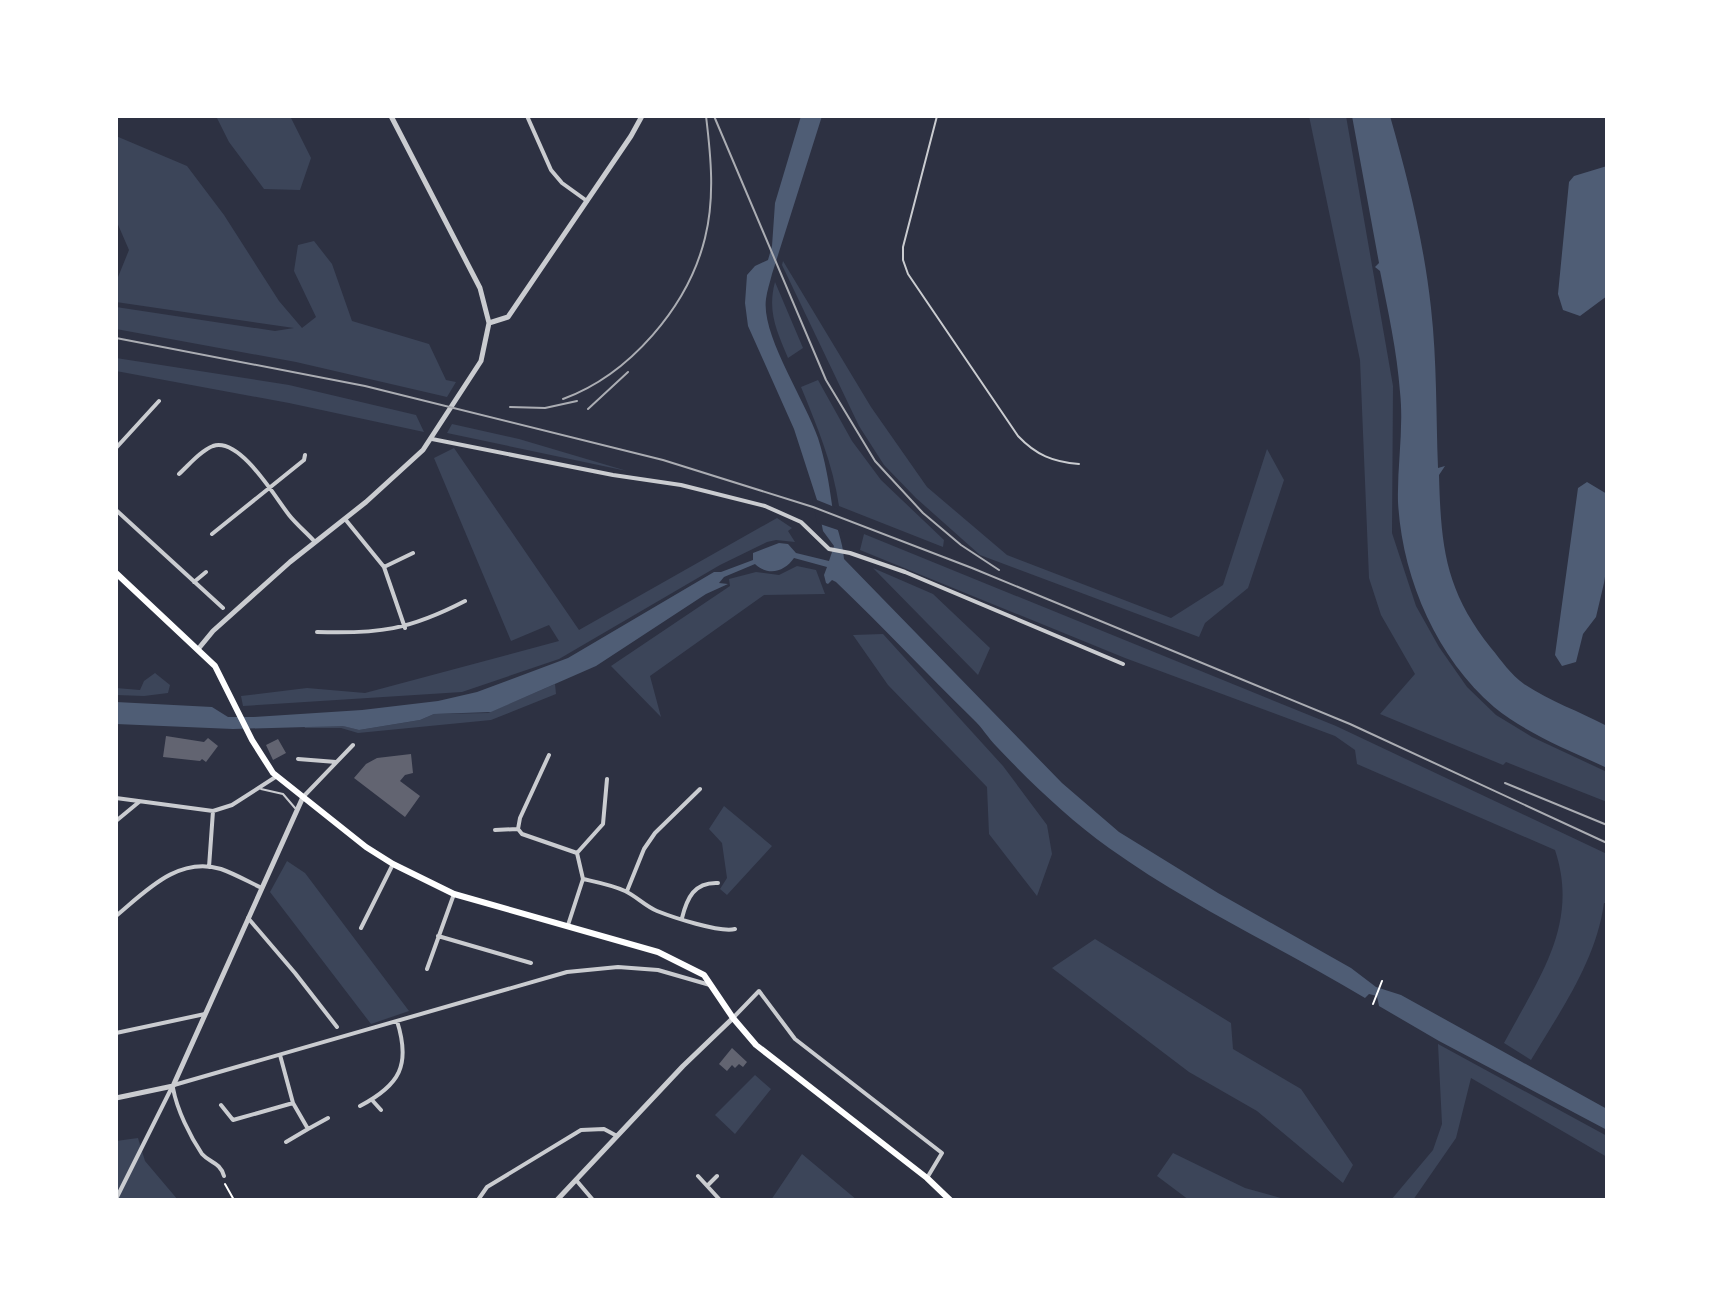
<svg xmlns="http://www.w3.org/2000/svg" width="1723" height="1316" viewBox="0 0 1723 1316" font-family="Commissioner,sans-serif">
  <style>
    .green { fill: #3c4559 }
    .water { fill: #4f5d75 }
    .pier { fill: #2d3142 }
    .building { fill: #626471 }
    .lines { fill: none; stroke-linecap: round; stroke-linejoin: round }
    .path { stroke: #fff; stroke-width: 2 }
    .service { stroke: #caccd0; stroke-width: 2 }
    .minor { stroke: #caccd0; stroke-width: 4 }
    .tertiary { stroke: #caccd0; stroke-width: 5 }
    .secondary { stroke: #fff; stroke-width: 6 }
    .rail { stroke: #abadb3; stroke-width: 2 }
  </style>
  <rect width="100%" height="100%" fill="#2d3142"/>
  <!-- green -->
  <path class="green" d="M216,116H290L311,158L300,190L264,189L229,142Z
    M1309,116H1346L1393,386L1392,533L1416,606L1439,647L1467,687L1496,715L1532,737L1607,772V802L1506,762L1503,765L1380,714L1415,674L1381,615L1369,578L1360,360Z
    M116,136L187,166L224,215L279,301L302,328L316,317L294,271L298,245L314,241L332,264L352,321L429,344L446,380L456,382L447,397L296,362L116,329V307L275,331L294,328L116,302V282L129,250L116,220Z
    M783,261L871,407L927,487L1007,555L1171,618L1223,585L1267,449L1284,480L1248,588L1205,623L1199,637L980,555L916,498L884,465L859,426L782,265Z
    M775,282L803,348L788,358C777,331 767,312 775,282Z
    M116,358L289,385L416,415L424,432L289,403L116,371Z
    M818,380L852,441L881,480L944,540L943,547L839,506C833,464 817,426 801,387Z
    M452,424L519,439L627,471L447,433Z
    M454,448L579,630L777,518L792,528L788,531L795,542L776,540L767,542L720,565L559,659L462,692L243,706L241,696L307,688L365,693L559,641L549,625L511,641L434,458Z
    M864,534L1336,726L1607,854V903H1604C1596,961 1561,1010 1531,1060L1504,1043C1538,979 1580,925 1555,850L1357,764L1355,750L1335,736L1125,658L860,550Z
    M797,566L816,570L825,594L764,595L650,676L661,717L611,666L730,586L729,579L756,572L779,575Z
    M873,568L933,594L990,648L978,675Z
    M883,634L1003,766L1047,825L1052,854L1037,896L989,834L987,787L888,685L853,635Z
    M155,673L170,685L168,693L144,696L116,695V688L140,690L144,681Z
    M555,684L556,694L491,720L358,733L341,728H305L304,726H344L359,730L420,720L434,714L488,713Z
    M724,806L772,846L727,895L720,889L727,878L722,843L709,829Z
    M287,861L305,873L409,1011L371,1024L270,892Z
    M1095,939L1231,1023L1233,1049L1301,1089L1353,1165L1343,1183L1257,1111L1189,1072L1052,968Z
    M1438,1044L1607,1136V1157L1471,1078L1456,1138L1413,1200H1391L1433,1150L1442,1124Z
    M755,1075L771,1089L735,1134L715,1115Z
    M138,1138L145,1161L178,1200H116V1141Z
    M1173,1153L1245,1188L1288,1200H1189L1157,1176Z
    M802,1154L857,1200H771Z"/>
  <!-- water -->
  <path class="water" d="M801,116H822L772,274C770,282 767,291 766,299C761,335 805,400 818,438C825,460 829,482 832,505C834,523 843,540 844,559L1062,783L1119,832L1218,893L1351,968L1376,987L1401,995L1607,1109V1130L1439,1041L1379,1006L1377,996L1369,994L1365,998C1280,947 1190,906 1109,848C1069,819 1031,783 997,747C988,738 982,727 973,719C927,674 883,627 836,582L832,580L828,584L826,583L824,575L827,567L794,558C785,571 769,577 755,564L724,577L719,583L728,584L706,594L596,666L491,712L434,714L420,720L359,730L343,726L233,729L116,724V702L212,707L228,717H254L362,710L438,701L477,692L568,658L714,572H721L753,560V553L779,543L788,544L796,553L829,561L834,546L823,531L817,500L794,429L748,326L745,303L747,275L755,266L768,260L772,246L775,203Z
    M1352,116H1390C1408,179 1424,243 1431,308C1437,361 1436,415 1438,468L1445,466L1439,475C1441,547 1445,590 1491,648C1501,660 1511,675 1524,684C1551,702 1579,711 1607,726V768C1569,750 1527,734 1494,707C1436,657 1402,577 1398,502C1397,465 1404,429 1400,392C1397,351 1388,311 1380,271L1375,267L1379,263Z
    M1607,166V296L1580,316L1563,310L1558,294L1569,182L1574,176Z
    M1587,482L1607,494V564L1604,583L1596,617L1583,634L1576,662L1562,666L1555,655L1578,488Z"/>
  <!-- pier -->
  <path class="pier" d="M812,498L837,508L844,532L817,523Z"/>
  <!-- building -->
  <path class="building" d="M166,736L204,742L208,738L218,746L206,762L202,759L200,761L163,757Z
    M278,739L286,753L273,760L266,745Z
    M411,754L413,773L405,775L400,781L420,796L405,817L354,778L366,764L377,758Z
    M732,1048L747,1062L743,1067L739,1064L735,1068L732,1065L727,1071L719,1064Z"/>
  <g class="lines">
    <!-- path -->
    <path class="path" d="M1373,1004L1382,981
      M225,1184L234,1200"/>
    <!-- service -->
    <path class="service" d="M937,116L903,247V260L908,274L1018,436C1036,455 1053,462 1079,464
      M261,789L283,794L295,808"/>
    <!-- minor -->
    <path class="minor" d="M527,116L551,170L562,183L587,201
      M432,439L613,475L681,485L765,506L801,522L829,549L850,553L905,572L1123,664
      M116,448L159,401
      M179,474C189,465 200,451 213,446C240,437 275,497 289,515C297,525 307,533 315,542
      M116,510L223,608
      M345,519L384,567L405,628
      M212,534L304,460L305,455
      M384,567L413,553
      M194,582L206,572
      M317,632C379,634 409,630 465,601
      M549,755L520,818L518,829L522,834L577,853
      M298,759L336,762
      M304,796L353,745
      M116,798L213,811L232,805L277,776
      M116,821L139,802
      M495,830L517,829
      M209,867L213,811
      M583,879C596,882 612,885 625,891C636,896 645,906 657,911C672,917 720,933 735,929
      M627,891L644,849L655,833L700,789
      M116,916C146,891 178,856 221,869C235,874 249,882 262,888
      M248,918L295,973L337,1027
      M682,918C687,898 694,882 718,883
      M568,925L583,879L577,853L603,824L607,779
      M361,928L393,864
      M438,936L531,963
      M427,969L454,894
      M733,1018L759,991L795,1039L942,1153L927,1178
      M116,1033L205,1014
      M280,1055L293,1103L308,1129L286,1142
      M174,1085L567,972L618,967L658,970L710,985
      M173,1088C177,1110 190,1136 202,1154C210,1163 220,1162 224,1176
      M372,1100L381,1110
      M221,1105L233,1120L293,1103
      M360,1106C400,1085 411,1065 397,1021
      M308,1129L328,1118
      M698,1176L720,1200
      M576,1180L593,1200
      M708,1185L717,1176
      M116,1199L172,1087
      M478,1200L487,1187L581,1130L604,1129L617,1136
      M524,1200H547"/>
    <!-- tertiary -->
    <path class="tertiary" d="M489,323L508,317L631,136L642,116
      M199,648L213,631L290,562L366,502L423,450L481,361L489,323L480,288L391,116
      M116,1098L173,1086L303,797
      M557,1200L683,1066L733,1018"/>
    <!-- secondary -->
    <path class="secondary" d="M116,573L215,666L252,740L273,773L366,847L393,864L454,894L658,952L704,975L733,1018L756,1045L927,1178L950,1200"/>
    <!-- rail -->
    <path class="rail" d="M714,116L826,380L875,461L923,513L961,545L999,570
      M116,338L365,386L663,460L813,507L972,568L1350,724L1607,843
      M563,399C629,375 688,307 705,238C715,198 711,157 706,116
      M510,407L545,408L577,401
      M588,409L628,372
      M1505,783L1607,825"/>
  </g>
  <!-- border -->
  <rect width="1723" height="1316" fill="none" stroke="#ffffff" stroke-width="236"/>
</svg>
